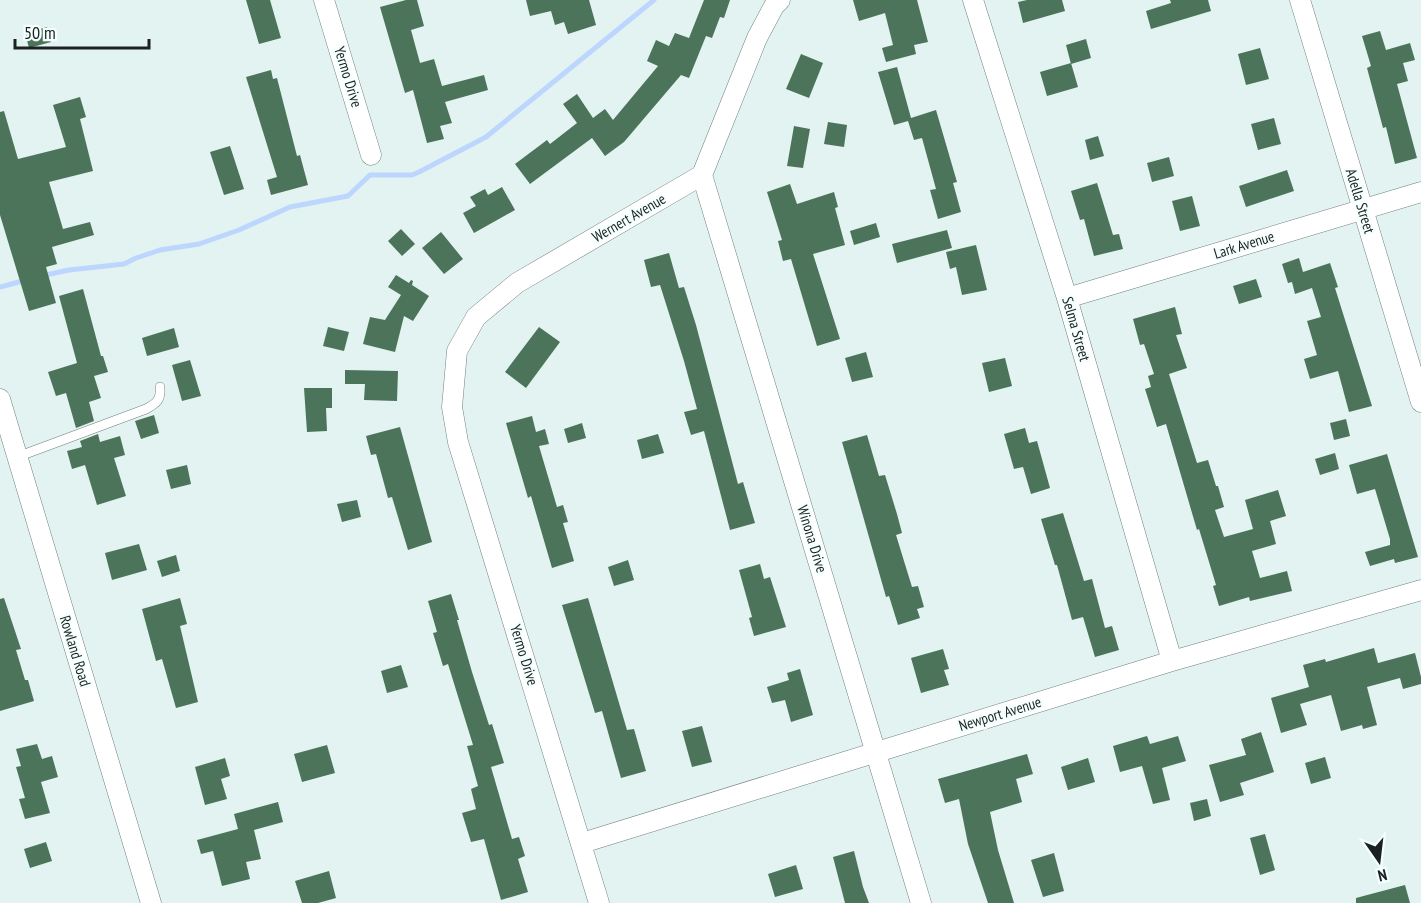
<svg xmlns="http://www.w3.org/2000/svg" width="1421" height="903" viewBox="0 0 1421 903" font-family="'PT Sans Narrow',sans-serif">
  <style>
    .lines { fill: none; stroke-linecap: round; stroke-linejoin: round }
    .stream { stroke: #bdd6fe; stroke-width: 5 }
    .building { fill: #4b745a }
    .service-casing { stroke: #71807f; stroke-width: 10 }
    .minor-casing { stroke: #71807f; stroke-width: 21 }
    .service { stroke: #fff; stroke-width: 9 }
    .minor { stroke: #fff; stroke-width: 20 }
    .labels { text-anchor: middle; stroke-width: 5; stroke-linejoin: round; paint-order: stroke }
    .street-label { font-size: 15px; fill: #1b2120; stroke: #f4fffe }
  </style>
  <rect width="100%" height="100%" fill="#e2f3f1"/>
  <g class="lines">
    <!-- stream -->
    <path class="stream" d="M41,276L69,270L124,264L136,258L160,250L199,244L239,230L290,207L348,196L370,175H412L419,172L486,137L654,0
      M0,287L26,280"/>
  </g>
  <!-- building -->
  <path class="building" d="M246,0H270L281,38L259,44Z
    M406,0H417L424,26L411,30L420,63L434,59L442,86L484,75L488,90L445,102L452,123L440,126L444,139L427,143L413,90L405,93L380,7Z
    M526,0H589L596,25L568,34L564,22L555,25L551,11L530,16Z
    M704,0H730L724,18L720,17L712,38L706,36L689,78L681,75L624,142L605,156L592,138L530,184L515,164L547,140L550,144L577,123L563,104L577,94L593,118L605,109L613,120L658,66L647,61L656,40L669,46L675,33L689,38Z
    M853,0H917L928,42L914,45L916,54L886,62L882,48L893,45L885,13L859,21Z
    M1027,0H1062L1065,11L1023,23L1018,2Z
    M1170,0H1208L1211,11L1151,29L1146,11L1171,3Z
    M47,27L51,42L29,48L25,33Z
    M1380,31L1386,50L1410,43L1415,60L1403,63L1408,81L1397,84L1417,158L1395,164L1386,127L1383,128L1367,68L1371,66L1362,36Z
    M1086,39L1091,58L1071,64L1066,45Z
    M1260,48L1269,79L1246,85L1238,54Z
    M801,54L823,63L809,98L786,89Z
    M1071,63L1078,87L1047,96L1040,72Z
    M897,67L911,118L936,110L957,182L953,183L961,212L938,219L930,190L936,189L922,138L914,140L908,121L894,125L878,72Z
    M271,70L273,79L277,78L297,156L300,155L308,185L271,195L267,180L277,177L246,77Z
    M80,97L86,117L80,119L93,171L49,182L63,229L90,222L94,235L52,247L57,264L46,267L56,303L29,311L0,215V112L4,111L18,159L66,147L53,105Z
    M1274,118L1281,144L1258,150L1251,124Z
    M828,122L847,125L844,147L824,144Z
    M794,126L810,129L803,168L787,166Z
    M1098,136L1104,156L1090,160L1085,140Z
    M230,146L244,189L224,195L210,152Z
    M1169,157L1174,176L1152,182L1147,163Z
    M1287,170L1294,191L1246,207L1239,186Z
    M1097,183L1113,235L1119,234L1123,249L1094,256L1084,219L1080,220L1071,191Z
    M790,184L797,204L834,192L838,207L835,208L845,245L813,254L840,339L817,346L791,259L783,261L778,241L782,240L767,192Z
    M502,187L515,210L474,233L463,213L476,206L470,197L485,189L488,195Z
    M1192,196L1200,226L1180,231L1172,201Z
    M876,223L880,237L854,245L850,231Z
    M401,229L415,244L402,256L388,241Z
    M947,230L952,248L897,263L892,244Z
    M441,232L463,259L444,274L422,248Z
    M976,245L987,290L962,295L956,267L950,269L946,252Z
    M669,253L679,288L684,287L696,325L738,484L743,482L755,523L730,530L704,431L691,435L684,412L697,409L684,361L660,285L651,287L644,260Z
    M1299,258L1303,272L1330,263L1338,287L1335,288L1372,406L1349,412L1338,371L1310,379L1304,359L1317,355L1307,321L1321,317L1312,288L1295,294L1292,282L1288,283L1282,264Z
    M396,275L409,283L411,280L413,281L412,285L429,296L413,321L404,316L395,352L363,344L370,317L385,320L401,295L388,287Z
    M1256,279L1262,297L1239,304L1233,286Z
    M83,289L101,356H103L108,372L94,376L101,398L89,402L94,421L76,428L66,393L56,396L48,372L77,363L59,296Z
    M1175,307L1182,334L1176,335L1187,368L1169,374L1197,463L1208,460L1216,486H1218L1224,507L1215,510L1224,537L1253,529L1245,500L1278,490L1286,516L1270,521L1276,544L1252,551L1260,578L1287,571L1292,591L1250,601L1249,597L1219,606L1213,586L1216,585L1199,529L1197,530L1166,424L1157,427L1145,389L1151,387L1148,376L1154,374L1144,344L1140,345L1133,319Z
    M328,327L349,332L344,351L323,346Z
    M539,327L560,342L526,388L505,372Z
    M174,328L179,347L147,356L142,338Z
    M866,352L873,377L852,382L845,358Z
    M1005,358L1012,386L989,392L982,363Z
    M190,360L201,396L182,401L172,365Z
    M345,370L398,371L397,401L364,400L365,384H345Z
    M304,388H332V408H326L327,431L307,432Z
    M154,415L159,433L141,439L135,421Z
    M532,416L536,432L545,429L549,444L539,446L557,507L563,505L568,522L563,523L574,561L552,568L531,496L528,498L506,423Z
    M1346,419L1350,436L1334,440L1330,423Z
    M582,423L586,438L568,443L564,429Z
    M400,427L432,542L408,550L392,497L388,498L376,454L371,455L366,436Z
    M1025,428L1029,443L1037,441L1050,488L1031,494L1023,467L1014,469L1004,434Z
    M98,434L100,442L120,436L125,455L114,458L126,496L97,505L85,465L72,469L67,451L82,447L80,441Z
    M658,434L664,453L642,459L637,440Z
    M867,435L879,476L885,475L897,514L902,533L896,535L912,587L918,586L924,607L917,609L920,618L898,625L889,596L886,597L842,442Z
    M1335,453L1339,469L1320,475L1315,459Z
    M1387,454L1418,557L1395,563L1394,559L1370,566L1365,552L1390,545V539L1375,489L1357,494L1349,465Z
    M187,465L191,484L171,489L166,470Z
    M357,500L361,517L342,522L337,504Z
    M1063,513L1084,581L1092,579L1105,628L1112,626L1119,650L1095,657L1083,617L1072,620L1057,565H1055L1041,519Z
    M139,544L147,570L112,580L105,553Z
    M176,555L180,571L162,577L157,561Z
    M628,560L634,580L614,586L608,567Z
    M760,564L764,579L770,577L786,627L754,636L749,618L752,617L739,570Z
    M451,594L459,620H457L472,672L489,725L492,724L504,763L491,767L512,839L519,837L525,856L518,859L528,892L501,900L484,839L471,842L462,813L476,809L471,789L478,786L467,746L473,745L448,664L443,666L433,633L437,632L428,601Z
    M4,598L21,649L16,650L25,680H28L34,701L0,711V599Z
    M180,598L187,624L180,626L198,702L176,708L162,659L156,661L142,609Z
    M588,598L627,730L634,729L646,771L621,778L602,711L595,713L562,605Z
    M1374,648L1378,663L1415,653L1421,677V684L1403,689L1400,678L1367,687L1377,725L1363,729L1362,725L1341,731L1331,695L1300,704L1307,725L1281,733L1271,698L1309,687L1303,665L1325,659L1326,662Z
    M943,649L949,669L944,670L949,685L921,693L911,658Z
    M401,665L408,687L387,693L381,671Z
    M800,669L813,715L791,722L785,700L772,703L767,687L789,680L787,673Z
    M702,726L712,762L692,767L682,731Z
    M1261,732L1274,772L1240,783L1244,795L1220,802L1209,765L1246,755L1241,739Z
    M1147,736L1150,744L1178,736L1186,761L1162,768L1170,800L1153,804L1142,766L1120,772L1113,746Z
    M37,744L42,759L52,756L58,777L41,782L50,813L25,819L19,799L25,798L16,767L21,766L16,749Z
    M327,745L335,773L302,782L294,754Z
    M1027,754L1033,774L1016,779L1022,802L990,812L998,850L1014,903H988L968,844L959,799L945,803L938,779Z
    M1325,757L1331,778L1311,784L1305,763Z
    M225,758L230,776L221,779L227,799L205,805L195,767Z
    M1088,758L1095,782L1068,790L1061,767Z
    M1207,799L1211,816L1194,821L1190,803Z
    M278,802L283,822L254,830L261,859L246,862L250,879L222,886L213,851L201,854L197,840L238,829L234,814Z
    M1265,834L1275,870L1260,875L1250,838Z
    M46,842L52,861L30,868L24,849Z
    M854,851L863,887L869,903H845L833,857Z
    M1054,853L1064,891L1043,897L1031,860Z
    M796,865L803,889L775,897L768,874Z
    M329,871L336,898L318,903H302L295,881Z
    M1405,885L1410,903H1356V898Z"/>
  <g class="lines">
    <!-- service casing -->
    <g class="service-casing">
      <path id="service" d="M17,457L146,409C157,403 161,400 160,387"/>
    </g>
    <!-- minor casing -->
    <g class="minor-casing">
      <path id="minor" d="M324,0L371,155
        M973,0L1067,298L1172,661
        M1300,0L1421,402
        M702,175L921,903
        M1067,298L1421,192
        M0,399L151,903
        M582,843L1172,661L1421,590
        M599,903L458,442L452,407L457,351L476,317L517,283L702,175L757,38L774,6L780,0"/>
    </g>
    <!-- service -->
    <use href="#service" class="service"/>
    <!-- minor -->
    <use href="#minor" class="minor"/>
  </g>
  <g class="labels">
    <!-- street labels -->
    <g class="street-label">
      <text transform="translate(348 77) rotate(73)" y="5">Yermo Drive</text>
      <text transform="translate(1360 201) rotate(73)" y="5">Adella Street</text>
      <text transform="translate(629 218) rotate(-30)" y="5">Wernert Avenue</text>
      <text transform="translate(1244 245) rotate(-17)" y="5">Lark Avenue</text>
      <text transform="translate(1076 329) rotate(74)" y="5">Selma Street</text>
      <text transform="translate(812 539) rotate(73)" y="5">Winona Drive</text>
      <text transform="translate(75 651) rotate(73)" y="5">Rowland Road</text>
      <text transform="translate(524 655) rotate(73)" y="5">Yermo Drive</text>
      <text transform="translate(1000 714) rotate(-17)" y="5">Newport Avenue</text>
    </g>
  </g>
  <!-- north arrow -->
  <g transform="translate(1379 861) rotate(166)" stroke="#f4fffe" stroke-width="4.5" paint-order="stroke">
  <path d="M0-4.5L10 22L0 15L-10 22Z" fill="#1b2120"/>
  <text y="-9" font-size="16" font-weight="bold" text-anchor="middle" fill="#1b2120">N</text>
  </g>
  <!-- scale -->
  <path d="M15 39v9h134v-9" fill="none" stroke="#1b2120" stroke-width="3"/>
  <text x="24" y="39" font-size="18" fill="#1b2120" stroke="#f4fffe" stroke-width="4.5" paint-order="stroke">50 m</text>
</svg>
